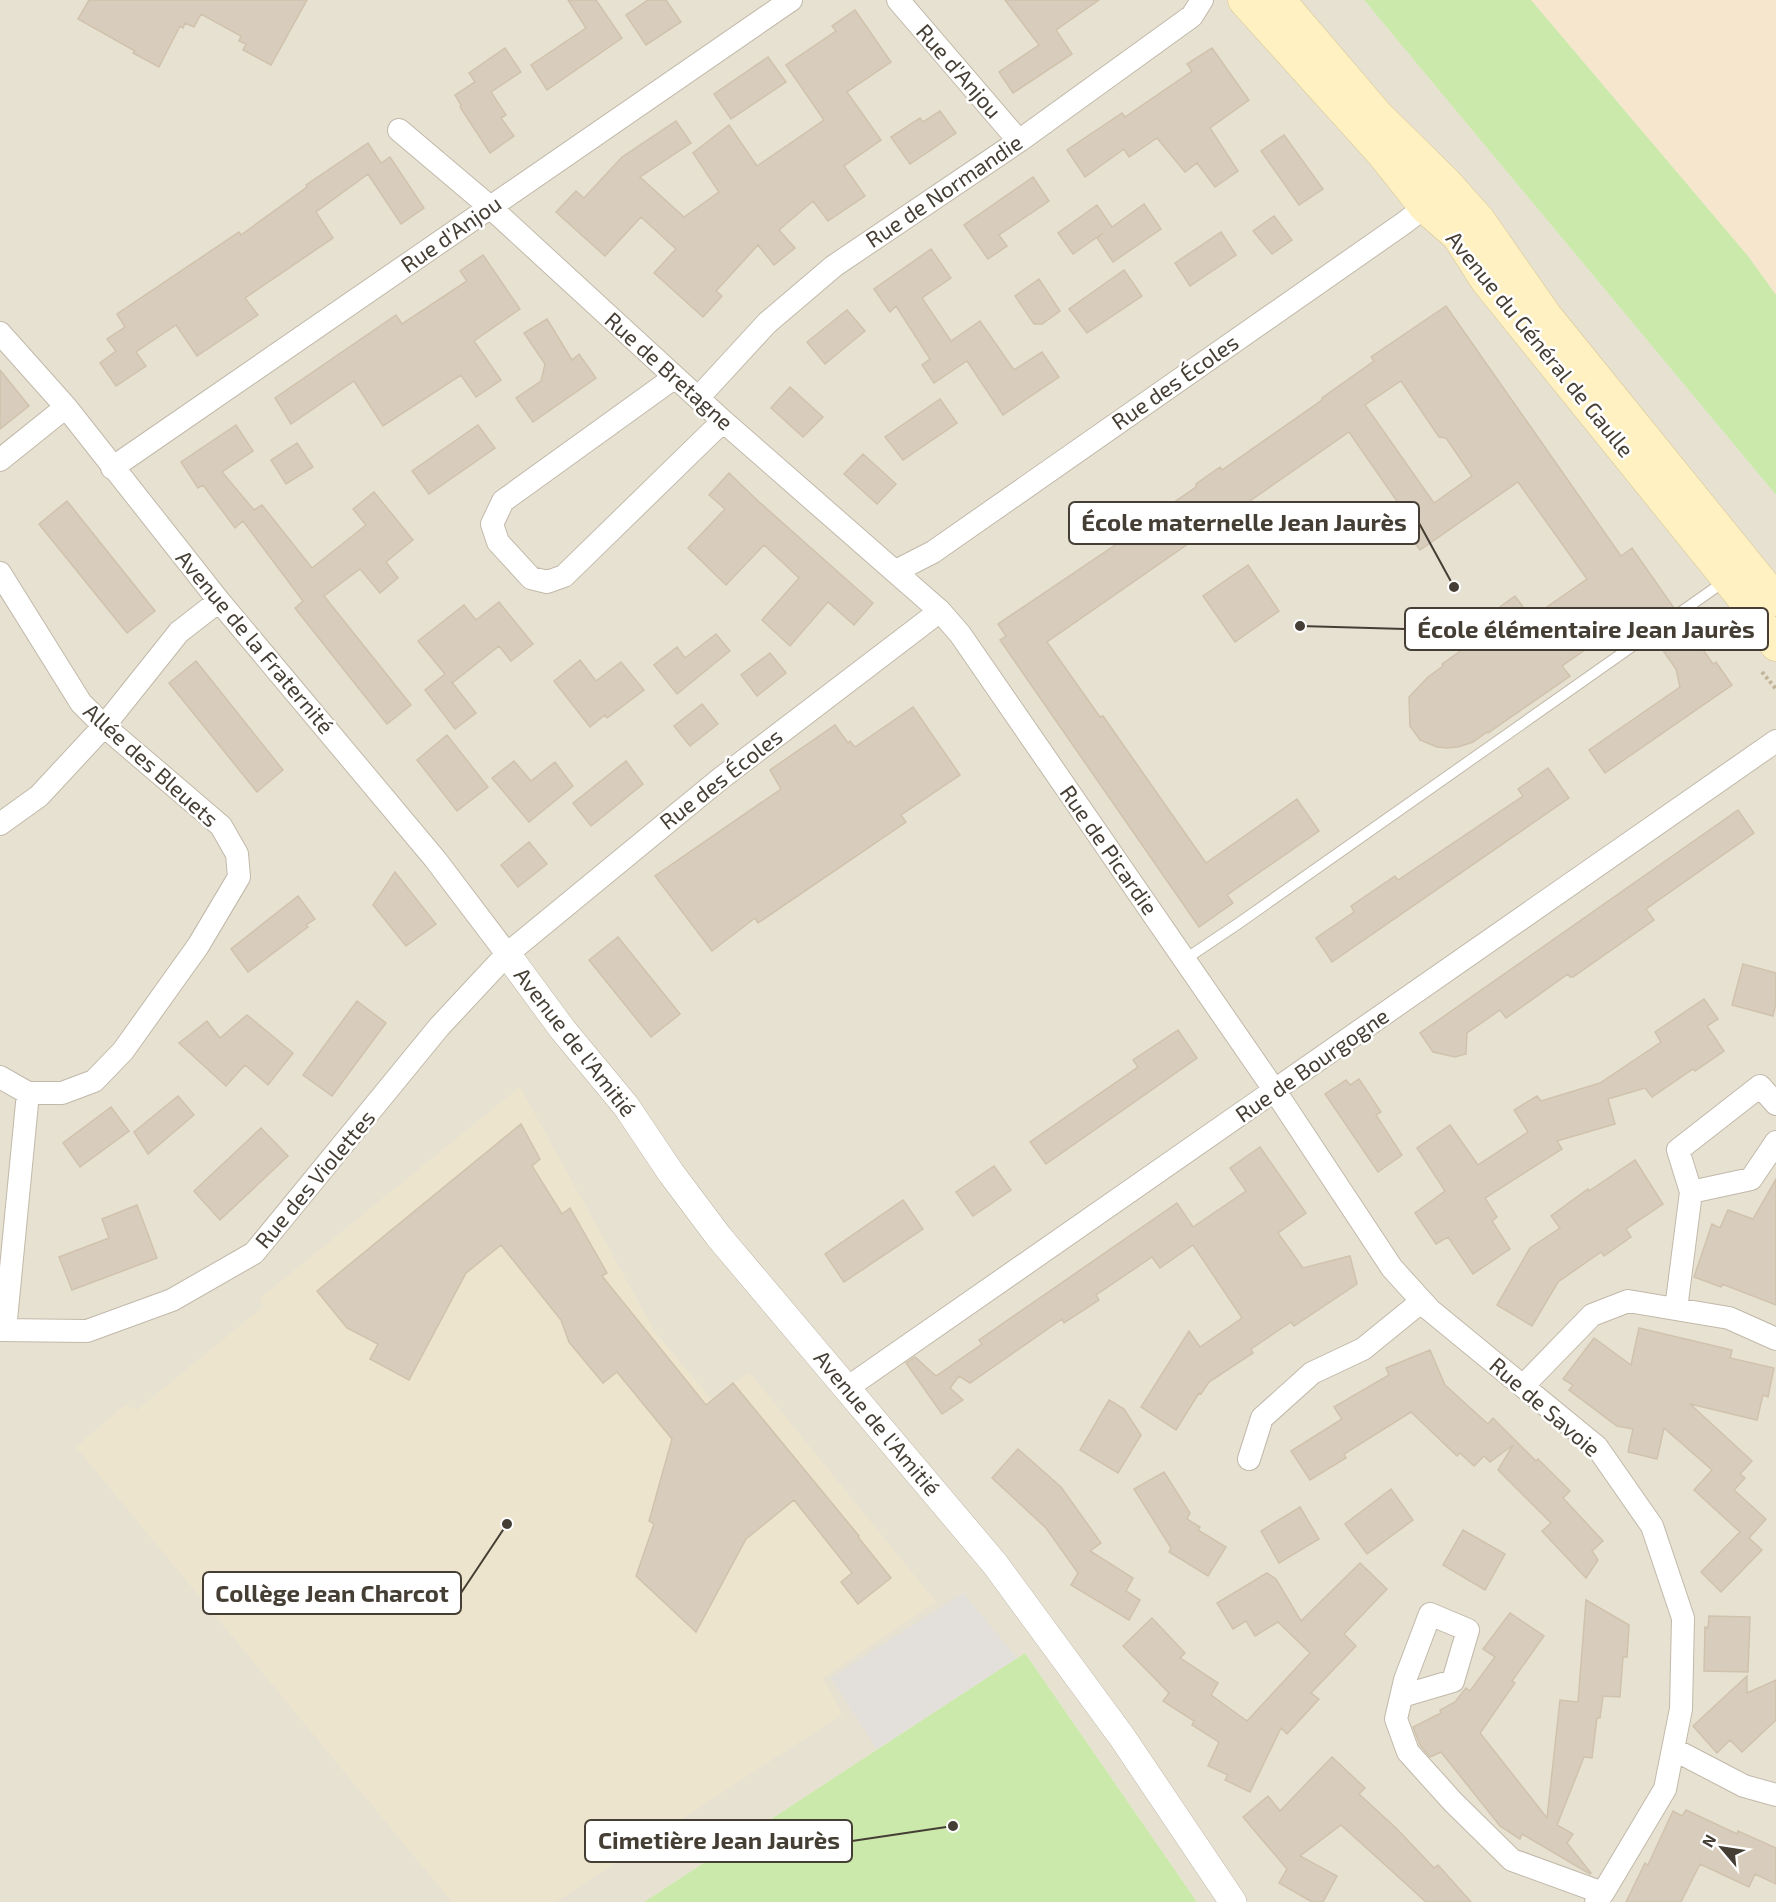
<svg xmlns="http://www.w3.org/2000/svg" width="1776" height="1902" viewBox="0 0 1776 1902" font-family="'Exo 2',sans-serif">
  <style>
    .residential { fill: #e7e1d2 }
    .commercial { fill: #f6e6cd }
    .education { fill: #ede4cd }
    .green { fill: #cbe9aa }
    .parking { fill: #e3e0dc }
    .building { fill: #d8cdbc; stroke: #d0c2ac; stroke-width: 1.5; fill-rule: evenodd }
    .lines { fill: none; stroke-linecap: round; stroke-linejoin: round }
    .service-casing { stroke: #c1b9a9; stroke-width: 12 }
    .minor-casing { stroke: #c1b9a9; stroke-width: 24 }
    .tertiary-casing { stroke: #c1b9a9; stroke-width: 28 }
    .secondary-casing { stroke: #d5c491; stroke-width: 33 }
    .path { stroke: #c1b397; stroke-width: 4; stroke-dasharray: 3 3; stroke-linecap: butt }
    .service { stroke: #fff; stroke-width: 10 }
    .minor { stroke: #fff; stroke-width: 22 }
    .tertiary { stroke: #fff; stroke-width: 27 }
    .secondary { stroke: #fff1c1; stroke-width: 32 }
    .labels { text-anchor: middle; stroke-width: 5; stroke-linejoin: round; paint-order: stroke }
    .street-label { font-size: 22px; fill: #453e34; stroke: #fff }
    .leader { fill: none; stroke: #453e34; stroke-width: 2 }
    .callout-dot { fill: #453e34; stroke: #fff; stroke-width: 2 }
    .callout { fill: #fff; stroke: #453e34; stroke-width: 2 }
    .callout-label { font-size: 24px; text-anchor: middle; font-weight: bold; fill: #453e34 }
  </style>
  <rect width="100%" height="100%" fill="#f3eee4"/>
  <!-- residential -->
  <path class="residential" d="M0,0H1364L1776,495V1902H1197L1025,1653L644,1902H0Z"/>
  <!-- commercial -->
  <path class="commercial" d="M1531,0H1776V295L1748,256Z"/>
  <!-- education -->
  <path class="education" d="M520,1087L655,1332L712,1400L749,1372L936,1602L823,1678L842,1714L556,1902H452L76,1447L125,1405L137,1410L264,1306L259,1299Z"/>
  <!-- green -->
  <path class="green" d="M1364,0H1531L1748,256L1776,295V495Z
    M1025,1653L1197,1902H644Z"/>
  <!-- parking -->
  <path class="parking" d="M963,1593L1017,1658L877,1749L831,1678Z"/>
  <!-- building -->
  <path class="building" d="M89,0H307L271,65L243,50L246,44L239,41L241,36L201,14L194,27L185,23L183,28L180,26L159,67L133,53L135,51L78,19Z
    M568,0H596L622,38L547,90L531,65L586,28Z
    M648,0H666L681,22L646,45L626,15Z
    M1005,0H1099L1056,30L1072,54L1013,93L999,72L1039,45Z
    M855,10L891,62L847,92L881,140L844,166L865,196L828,221L813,201L779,230L795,248L774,265L758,245L716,291L722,296L703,317L654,273L676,249L641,217L605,256L556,212L576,191L584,198L622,157L676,121L691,143L640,177L684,217L719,192L693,153L729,125L757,166L824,120L786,65L836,31L832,26Z
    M505,48L521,72L491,92L506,115L501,118L514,136L490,153L460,107L461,105L455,95L475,82L469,73Z
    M1212,48L1249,100L1210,128L1238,171L1215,187L1197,163L1185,172L1157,138L1129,157L1124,149L1085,177L1067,150L1122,113L1125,117L1192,71L1187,64Z
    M768,57L786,82L731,119L714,94Z
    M940,111L956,133L910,164L891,137L920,118L923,122Z
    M1284,135L1323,189L1299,205L1261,151Z
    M368,143L381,163L390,157L424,208L401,224L368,174L316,212L333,238L245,298L258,315L197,356L176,325L136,352L146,366L116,386L100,363L116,351L107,339L125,327L117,314L239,232L241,235L307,187L306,185Z
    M1033,177L1049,201L999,235L1007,246L988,259L964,225Z
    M1144,204L1161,229L1113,262L1097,238L1103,233L1073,254L1058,233L1097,205L1112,227Z
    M1274,216L1292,240L1272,254L1253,231Z
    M1221,232L1236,255L1190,286L1175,263Z
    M931,249L951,278L922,298L951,341L980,321L1014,370L1042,352L1059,377L1003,415L967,361L934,383L922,365L930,359L896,306L890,312L874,289Z
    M483,255L520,309L474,341L501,380L476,397L461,375L383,426L354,381L291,424L275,398L396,315L402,324L467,281L460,271Z
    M1124,270L1142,296L1087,333L1069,309Z
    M1039,279L1060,311L1042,324H1034L1015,296Z
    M1446,306L1621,556L1632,548L1674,608L1646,627L1637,614L1562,666L1570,676L1488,733L1487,732L1473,742L1458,747L1446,748L1437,747L1420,740L1410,726L1409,697L1428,677L1443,666L1442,664L1482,636L1475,625L1515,596L1531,618L1587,579L1518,482L1420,550L1402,525L1410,520L1349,432L1047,642L1100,717L1103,716L1206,863L1297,799L1319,831L1227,895L1233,903L1199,927L1000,640L1006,636L998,624L1130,535L1128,532L1149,516L1151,518L1196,487V484L1220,467L1222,470L1322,400V398L1374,361L1371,357ZM1401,381L1439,437L1446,438L1472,476L1434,503L1365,405Z
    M847,310L865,331L825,364L807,342Z
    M547,319L572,360L579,354L596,378L533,422L516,398L541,381L545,364L524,333Z
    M0,370L29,406L0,429Z
    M790,387L823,417L803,437L771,408Z
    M940,399L957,423L903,460L885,437Z
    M236,425L253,451L222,472L254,510L262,505L312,568L366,525L353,509L374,492L413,540L386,562L398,578L380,593L360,569L324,596L411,705L387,724L295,608L303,601L243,521L235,528L203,485L198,488L181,462Z
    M478,425L495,448L429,494L412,471Z
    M297,443L313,467L286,484L271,460Z
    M863,454L896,484L877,504L844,474Z
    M729,473L758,501L873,603L854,625L828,602L790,646L762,620L799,578L764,545L726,585L688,548L725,509L709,495Z
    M67,501L155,611L127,633L39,524Z
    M1248,565L1279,611L1235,642L1203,596Z
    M499,602L533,644L511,661L499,646L452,683L451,681L476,713L455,729L425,690L445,674L418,641L464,605L476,620Z
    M1682,620L1713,664L1716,662L1732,685L1605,773L1589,750L1680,687L1676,669L1655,639Z
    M716,634L730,651L677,694L654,665L677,647L685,658Z
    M770,653L786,673L757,696L741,675Z
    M580,660L596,681L621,662L644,690L607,718L605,715L590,727L554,681Z
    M196,661L283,770L257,792L169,683Z
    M702,704L718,724L690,746L674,726Z
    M913,707L960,775L901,815L906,822L758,923L755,918L712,951L655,876L781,789L770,770L835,725L848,743L850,741L855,747Z
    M447,735L488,787L457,811L417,760Z
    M514,761L531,781L555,762L573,786L529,822L492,778Z
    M626,761L643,784L591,826L573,803Z
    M1548,768L1569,798L1332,962L1316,938L1354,912L1351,906L1395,876L1398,880L1523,796L1518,789Z
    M1738,810L1754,833L1646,909L1654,920L1573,977H1570L1568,974L1506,1018L1500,1010L1467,1033L1466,1054L1455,1057L1433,1052L1420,1033Z
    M529,842L547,864L518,887L501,865Z
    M395,872L436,924L406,946L373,905Z
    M298,896L315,919L306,925L308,927L248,972L231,949Z
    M618,937L680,1014L651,1037L589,960Z
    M1743,964L1776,973V1003L1773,1016L1732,1005Z
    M1704,999L1718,1019L1707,1026L1724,1051L1695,1071L1693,1069L1652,1097L1645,1088L1608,1099L1615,1124L1557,1141L1562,1149L1485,1198L1497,1217L1492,1221L1510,1249L1473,1274L1448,1237L1436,1244L1415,1213L1445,1191L1417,1148L1450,1125L1478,1165L1528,1132L1514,1110L1537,1096L1541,1101L1600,1083L1661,1042L1655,1032Z
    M357,1001L386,1023L332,1096L303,1075Z
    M247,1015L293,1053L268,1085L245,1065L226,1086L179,1043L207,1021L220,1038Z
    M1178,1030L1197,1058L1046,1164L1030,1142L1138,1067L1133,1060Z
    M1359,1079L1381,1112L1376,1115L1402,1155L1378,1172L1325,1094L1346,1080L1350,1085Z
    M178,1096L194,1115L148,1154L134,1132Z
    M111,1107L129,1131L80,1167L63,1143Z
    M521,1124L540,1159L532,1166L562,1214L570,1208L607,1273L602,1276L706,1405L733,1383L859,1536L858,1537L891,1578L858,1604L841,1582L852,1573L794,1500L746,1539L696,1632L636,1576L654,1524L649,1521L672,1439L617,1372L603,1383L569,1342L561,1320L501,1245L466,1273L409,1380L370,1359L378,1344L347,1328L317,1291Z
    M261,1128L288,1156L220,1220L194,1191Z
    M1260,1147L1306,1213L1278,1233L1291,1251L1303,1268L1350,1256L1357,1284L1294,1326L1291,1322L1251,1349L1253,1353L1209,1382L1201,1394L1199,1393L1176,1430L1141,1407L1189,1331L1200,1347L1242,1318L1193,1245L1160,1268L1152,1257L1096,1295L1099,1300L1064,1323L1062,1319L970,1383L959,1376L950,1388L963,1400L942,1414L906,1363L915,1357L936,1376L982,1344L979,1340L1177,1203L1193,1227L1246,1191L1230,1168Z
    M1635,1160L1663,1204L1626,1229L1631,1237L1604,1256L1601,1252L1558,1282L1532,1326L1497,1305L1530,1248L1560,1228L1551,1216L1588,1189L1589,1191Z
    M994,1166L1011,1190L973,1216L956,1192Z
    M1776,1179V1305L1722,1284L1721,1287L1694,1277L1712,1224L1720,1228L1728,1210L1753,1219Z
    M903,1200L923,1229L844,1282L825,1254Z
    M137,1205L157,1258L72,1290L59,1257L109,1238L102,1219Z
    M1639,1328L1732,1350L1730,1358L1774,1368L1768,1397L1763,1395L1757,1420L1690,1404L1752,1461L1740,1474L1745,1478L1734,1490L1766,1519L1749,1538L1762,1550L1721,1592L1701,1572L1740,1532L1694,1490L1712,1470L1664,1428L1657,1459L1628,1452L1633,1429L1617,1426L1569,1390L1573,1385L1563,1379L1594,1338L1631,1365Z
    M1430,1350L1445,1385L1488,1424L1493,1418L1536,1461L1538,1459L1570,1491L1563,1498L1603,1541L1592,1551L1598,1560L1586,1578L1542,1531L1551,1523L1498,1470L1513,1445L1490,1462L1484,1456L1474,1466L1460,1453L1457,1456L1411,1412L1344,1454L1346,1458L1310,1480L1291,1451L1342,1419L1334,1407L1389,1375L1386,1368Z
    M1109,1400L1124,1409L1141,1435L1118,1473L1080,1450Z
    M1018,1449L1061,1487L1101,1543L1090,1551L1133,1578L1126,1591L1140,1600L1129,1620L1071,1585L1078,1573L1046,1528L992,1478Z
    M1164,1472L1190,1513L1187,1519L1200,1527L1198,1530L1226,1547L1208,1576L1169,1552L1171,1548L1134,1489Z
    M1391,1489L1413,1520L1367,1554L1345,1524Z
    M1300,1507L1319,1539L1279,1563L1261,1531Z
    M1463,1530L1505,1554L1485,1590L1443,1565Z
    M1360,1563L1387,1589L1344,1634L1356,1646L1311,1693L1319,1699L1287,1734L1281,1728L1250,1792L1225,1780L1228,1775L1208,1766L1219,1742L1192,1725L1194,1721L1163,1701L1169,1693L1123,1646L1152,1618L1185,1653L1180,1658L1218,1683L1211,1695L1247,1721L1310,1653L1278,1622L1255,1636L1246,1621L1233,1629L1217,1603L1267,1573L1276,1579L1301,1621Z
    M1586,1600L1629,1625L1627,1657H1623L1620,1697L1603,1696L1600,1718H1597L1592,1758L1584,1757L1557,1825L1573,1834L1567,1843L1591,1873L1590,1874L1522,1834L1520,1839L1500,1826L1441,1752L1430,1757L1420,1745L1413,1727L1441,1713L1440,1710L1455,1702L1466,1688L1470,1691L1495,1657L1483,1649L1510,1613L1544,1636L1512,1681L1515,1683L1480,1733L1547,1818L1560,1700L1578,1702Z
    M1709,1616L1750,1617L1748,1672L1704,1671L1705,1627L1708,1628Z
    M1747,1676V1693L1776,1680V1720L1742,1752L1730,1740L1717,1753L1693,1726Z
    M1332,1757L1365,1788L1359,1794L1396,1828L1434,1868L1438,1865L1471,1902H1426L1341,1825L1300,1856L1337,1876L1323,1902H1312L1279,1883L1287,1869L1243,1817L1268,1796L1280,1811Z
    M1686,1810L1737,1834L1738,1831L1776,1848V1884L1755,1874L1749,1887L1700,1864L1681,1902H1626L1645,1863L1648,1865L1673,1811L1682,1816Z"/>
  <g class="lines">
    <!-- service casing -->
    <g class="service-casing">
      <path id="service" d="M1184,960L1239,923L1725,581"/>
    </g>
    <!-- minor casing -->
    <g class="minor-casing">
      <path id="minor" d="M898,0L1019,141
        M399,130L490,207L723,421L940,611L960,634L1275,1091L1392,1268L1430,1310L1597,1447L1652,1526L1683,1618L1681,1709L1665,1789L1603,1893L1596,1902
        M0,333L66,407L219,601L435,859L507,954
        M675,377L503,501L492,524L498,542L531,578L547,582L564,576L723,421
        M698,398L767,323L834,266L1019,141L1192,16L1202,0
        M0,460L66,407
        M112,468L791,0
        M896,571L933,552L1404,223L1425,207L1434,197
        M0,573L81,703L104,726L221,826L237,854L239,877L198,946L123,1051L94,1081L62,1093H28L0,1077
        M0,824L39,796L104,726L179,632L219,601
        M1691,1192L1751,1179L1776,1142
        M1676,1309L1691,1192L1678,1150L1760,1086L1776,1104
        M0,1330L87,1331L172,1300L254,1253L439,1027L507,954L720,779L940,611
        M5,1330L28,1093
        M1524,1385L1592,1315L1628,1301L1729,1318L1776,1339
        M847,1388L1776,741
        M1249,1459L1262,1418L1312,1373L1363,1349L1422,1301
        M1402,1696L1453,1681L1468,1630L1430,1614L1405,1680L1396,1719L1408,1752L1453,1802L1512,1860L1603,1893
        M1673,1749L1744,1786L1776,1795"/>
    </g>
    <!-- tertiary casing -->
    <g class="tertiary-casing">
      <path id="tertiary" d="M507,954L563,1030L626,1106L671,1173L719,1237L995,1564L1122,1737L1233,1902"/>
    </g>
    <!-- secondary casing -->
    <g class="secondary-casing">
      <path id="secondary" d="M1244,0L1383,154L1425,207L1458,236L1486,280L1739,593L1776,645
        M1279,0L1377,115L1446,183L1479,220L1546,316L1776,600"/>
    </g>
    <!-- path -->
    <path class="path" d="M1762,672L1776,689"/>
    <!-- service -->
    <use href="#service" class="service"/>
    <!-- minor -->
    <use href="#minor" class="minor"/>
    <!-- tertiary -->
    <use href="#tertiary" class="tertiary"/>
    <!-- secondary -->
    <use href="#secondary" class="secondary"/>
  </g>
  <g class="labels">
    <!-- street labels -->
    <g class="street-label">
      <text transform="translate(959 71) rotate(49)" y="8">Rue d'Anjou</text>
      <text transform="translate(944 191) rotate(-34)" y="8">Rue de Normandie</text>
      <text transform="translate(451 234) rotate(-35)" y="8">Rue d'Anjou</text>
      <text transform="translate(1540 344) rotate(51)" y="8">Avenue du Général de Gaulle</text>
      <text transform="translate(669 371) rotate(42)" y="8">Rue de Bretagne</text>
      <text transform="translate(1175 382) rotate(-35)" y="8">Rue des Écoles</text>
      <text transform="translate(255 642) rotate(50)" y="8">Avenue de la Fraternité</text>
      <text transform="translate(151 765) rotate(42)" y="8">Allée des Bleuets</text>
      <text transform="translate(721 779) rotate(-38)" y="8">Rue des Écoles</text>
      <text transform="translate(1109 850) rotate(55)" y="8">Rue de Picardie</text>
      <text transform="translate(575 1042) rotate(52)" y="8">Avenue de l'Amitié</text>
      <text transform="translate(1312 1065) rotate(-35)" y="8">Rue de Bourgogne</text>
      <text transform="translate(315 1179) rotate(-50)" y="8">Rue des Violettes</text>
      <text transform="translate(1545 1407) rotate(41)" y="8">Rue de Savoie</text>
      <text transform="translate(877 1423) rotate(50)" y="8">Avenue de l'Amitié</text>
    </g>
  </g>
  <!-- callouts -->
  <path class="leader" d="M1454 587L1419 523M1300 626L1405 629M507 1524L461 1593M953 1826L852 1841"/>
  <g class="callout-dot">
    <circle cx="1454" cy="587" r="6"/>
    <circle cx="1300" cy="626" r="6"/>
    <circle cx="507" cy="1524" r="6"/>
    <circle cx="953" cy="1826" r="6"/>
  </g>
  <g class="callout">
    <rect x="1069" y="502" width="350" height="42" rx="6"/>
    <rect x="1405" y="608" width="363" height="42" rx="6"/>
    <rect x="203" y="1572" width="258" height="42" rx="6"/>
    <rect x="585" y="1820" width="267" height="42" rx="6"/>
  </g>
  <g class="callout-label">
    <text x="1244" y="531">École maternelle Jean Jaurès</text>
    <text x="1586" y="638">École élémentaire Jean Jaurès</text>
    <text x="332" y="1602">Collège Jean Charcot</text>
    <text x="719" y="1849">Cimetière Jean Jaurès</text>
  </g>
  <!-- north arrow -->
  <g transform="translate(1722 1848) rotate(299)" stroke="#ffffff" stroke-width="4.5" paint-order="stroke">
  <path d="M0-4.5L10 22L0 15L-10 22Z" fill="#453e34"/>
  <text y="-9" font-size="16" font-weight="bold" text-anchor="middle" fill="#453e34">N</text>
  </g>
</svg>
